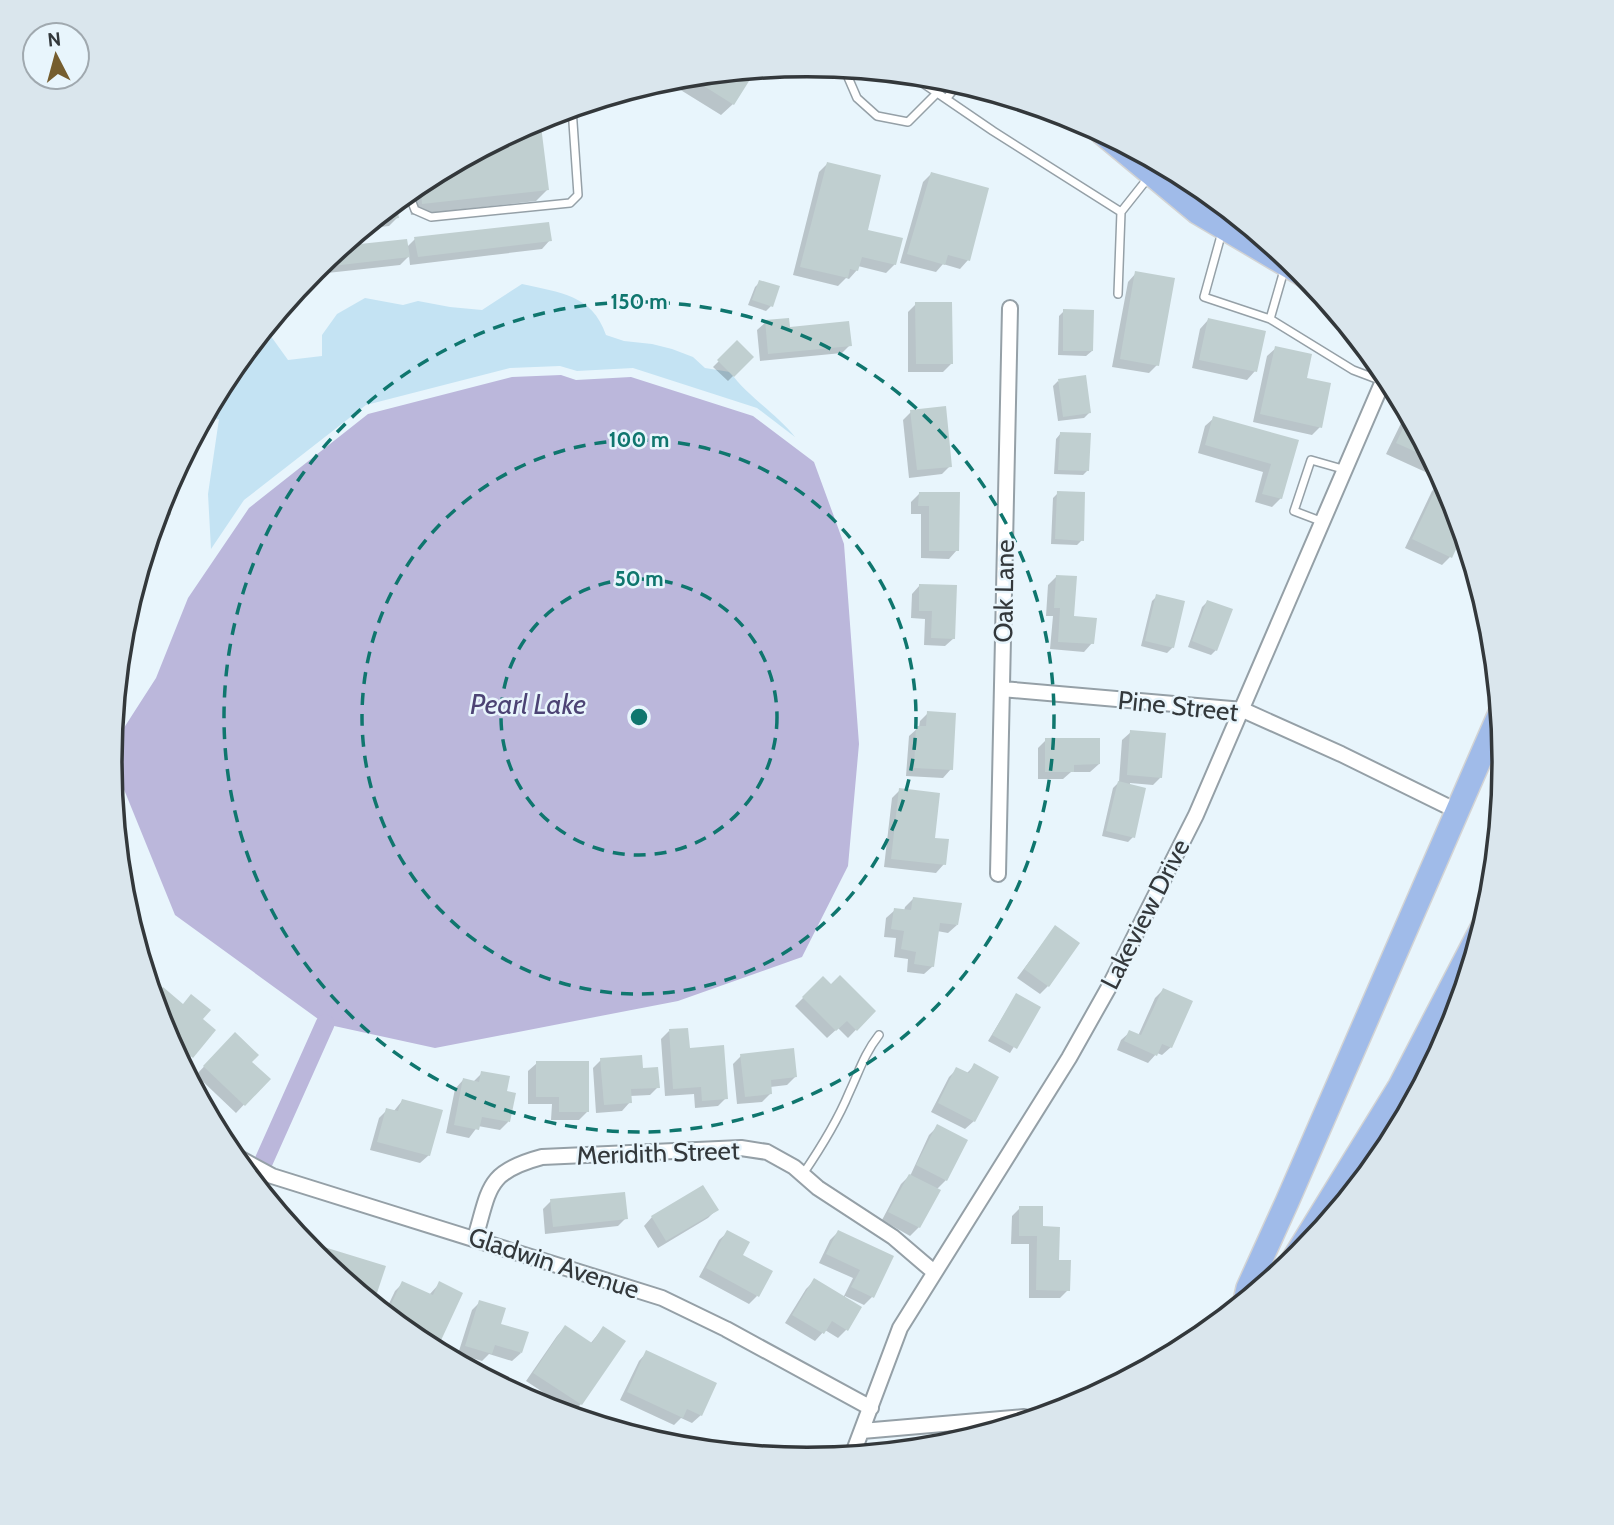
<svg xmlns="http://www.w3.org/2000/svg" width="1614" height="1525" viewBox="0 0 1614 1525" font-family="Cabin,sans-serif">
  <style>
    .green { fill: #c4e3f3 }
    .water { fill: #bbb7db }
    .shadow { fill: #0003 }
    .lines { fill: none; stroke-linecap: round; stroke-linejoin: round }
    .canal { stroke: #bbb7db; stroke-width: 19 }
    .building { fill: #c0cfd0 }
    .lane-casing { stroke: #95a0a7; stroke-width: 10 }
    .street-casing { stroke: #95a0a7; stroke-width: 18 }
    .primary-casing { stroke: #d2d3d4; stroke-width: 26 }
    .lane { stroke: #fff; stroke-width: 7 }
    .street { stroke: #fff; stroke-width: 14 }
    .primary { stroke: #a0bbe9; stroke-width: 23 }
    .ring { fill: none; stroke: #0f766e; stroke-width: 3.5; stroke-dasharray: 12 9 }
    .labels { text-anchor: middle; stroke-width: 5; stroke-linejoin: round; paint-order: stroke }
    .street-label { font-size: 26px; fill: #33383b; stroke: #e8f5fc }
    .water-label { font-size: 28px; font-style: italic; fill: #4c4374; stroke: #e8f5fc }
    .rim { fill: none; stroke: #33383b; stroke-width: 3.5 }
    .centre { fill: #0f766e; stroke: #e8f5fc; stroke-width: 3.5 }
    .ring-label { font-size: 21px; text-anchor: middle; font-weight: bold; fill: #0f766e; stroke: #e8f5fc; stroke-width: 5; stroke-linejoin: round; paint-order: stroke }
  </style>
  <rect width="100%" height="100%" fill="#e8f5fc"/>
  <!-- green -->
  <path class="green" d="M522,284C560,293 592,294 606,335L624,341L652,344L672,349L693,357L705,368L730,372C748,397 776,413 795,437L757,408L633,368L577,371L560,366L510,368L366,405L244,500L211,549L208,494L219,419L202,421L227,375L265,328L288,360L322,356V335L337,314L365,298L403,305L418,301L450,307L482,310Z"/>
  <!-- water -->
  <path class="water" d="M561,375L576,380L631,377L753,416L814,462L844,544L859,744L848,866L802,957L678,1001L435,1048L325,1024L175,915L110,755L111,748L156,678L188,598L249,508L368,414L512,377Z"/>
  <!-- shadow -->
  <path class="shadow" d="M754,70L733,104L721,115L679,89L687,77Z
    M538,119L547,190L536,201L411,215L408,192L420,182Z
    M827,164L866,231L895,264L886,273L858,266L857,270L849,279L846,278L838,286L793,275L819,172Z
    M931,174L968,260L960,269L943,264L936,272L900,263L923,182Z
    M395,202L397,218L389,226L362,229Z
    M415,239L550,240L542,249L410,265L409,256L400,265L309,275L339,249L407,247Z
    M1136,273L1157,365L1149,373L1112,367L1128,282Z
    M760,282L771,306L766,311L748,305L755,287Z
    M916,304L951,364L943,372H908V312Z
    M1064,311L1092,351L1086,356L1058,355L1059,316Z
    M1208,320L1255,371L1247,380L1192,368L1200,329Z
    M766,322L788,329L850,345L842,353L760,361L757,330Z
    M737,343L752,357L728,381L713,367Z
    M1276,348L1305,379L1320,427L1312,435L1253,422L1267,356Z
    M1058,381L1089,413L1084,418L1058,421L1053,386Z
    M1407,411L1452,496L1463,531L1450,557L1442,565L1405,548L1432,491L1443,480L1386,454Z
    M911,412L950,466L942,474L909,478L903,420Z
    M1214,418L1297,442L1281,498L1272,507L1255,502L1263,472L1198,453L1205,426Z
    M1061,433L1088,470L1083,475L1054,474L1056,439Z
    M166,491L169,514L164,519L155,520Z
    M1058,493L1082,540L1077,545L1051,544L1053,498Z
    M919,494H958L957,550L949,559L921,558V514H911V502Z
    M1056,577L1072,618L1092,643L1084,652L1050,649L1053,616H1046L1048,585Z
    M920,585L954,638L945,646L924,645L925,619L911,618L912,594Z
    M1157,596L1173,647L1167,653L1141,646L1152,601Z
    M1207,602L1216,650L1211,655L1188,647L1202,607Z
    M928,713L951,769L943,778L906,776L909,736L919,727L920,721Z
    M1131,732L1161,777L1153,785L1130,783L1133,837L1128,842L1102,836L1113,788L1119,782L1122,740Z
    M1046,740L1099,764L1090,772H1071L1063,779H1038V748Z
    M900,790L933,839L944,864L936,873L884,867L892,798Z
    M913,899L957,925L948,933L937,931L933,966L924,974L907,972L908,959L894,957L896,938L884,937L886,918L895,910L904,911L905,907Z
    M1055,927L1048,986L1040,994L1017,978Z
    M823,978L831,986L874,1011L848,1038L838,1028L827,1038L795,1006Z
    M1163,990L1171,1047L1162,1055L1157,1053L1148,1063L1117,1050L1121,1040L1130,1032L1138,1036L1155,998Z
    M1016,995L1038,1008L1010,1053L988,1041Z
    M153,1000L214,1031L183,1065L162,1029Z
    M669,1031L688,1050L726,1098L718,1106L695,1108L694,1094L665,1096L661,1039Z
    M235,1034L250,1062L268,1079L236,1113L196,1075Z
    M741,1056L796,1076L787,1085L770,1087V1094L762,1102L737,1104L733,1064Z
    M601,1060L642,1070L658,1087L650,1095L630,1096V1102L622,1111L596,1113L593,1068Z
    M537,1063L587,1112L579,1120H551L552,1104H528V1071Z
    M974,1066V1121L965,1129L931,1112L949,1077L957,1069L966,1074Z
    M482,1073L505,1093L508,1122L500,1130L478,1126L469,1138L446,1133L455,1089L463,1080L473,1082Z
    M402,1101L429,1155L420,1163L370,1150L379,1118L387,1110L393,1112Z
    M938,1126L946,1180L936,1190L938,1191L919,1227L910,1236L882,1220L901,1184L911,1174L929,1135Z
    M551,1201L626,1218L618,1226L545,1234L543,1209Z
    M1020,1208L1041,1228L1057,1261L1068,1290L1060,1298H1029V1244H1011L1012,1216Z
    M716,1210L708,1218L658,1248L644,1226L652,1217Z
    M728,1232L741,1255L757,1296L749,1304L699,1277L719,1240Z
    M838,1232L892,1257L872,1297L864,1305L845,1296L846,1330L838,1338L825,1330L815,1341L785,1323L806,1289L814,1281L843,1298L853,1278L819,1263L830,1240Z
    M324,1249L374,1298L370,1302L316,1258Z
    M403,1283L429,1295L439,1284L461,1294L433,1350L419,1342L384,1314L395,1291Z
    M480,1302L521,1353L512,1361L489,1354L482,1361L458,1354L472,1310Z
    M565,1327L590,1344L603,1328L581,1404L573,1412L526,1381L557,1336Z
    M647,1352L701,1415L692,1423L681,1418L674,1425L620,1400L639,1361Z"/>
  <g class="lines">
    <!-- canal -->
    <path class="canal" d="M254,1183L325,1024"/>
  </g>
  <!-- building -->
  <path class="building" d="M756,70L734,105L688,76Z
    M540,118L549,190L422,204L420,182Z
    M827,162L881,175L868,230L903,238L896,265L862,257L858,271L850,269L848,278L800,267Z
    M931,172L989,188L970,261L948,255L945,265L907,254Z
    M396,201L399,218L371,222L392,205Z
    M549,222L552,241L418,257L414,237Z
    M407,239L410,257L315,268L341,246Z
    M1135,271L1175,278L1159,366L1120,359Z
    M759,280L780,286L773,307L752,300Z
    M915,302H952L953,364H916Z
    M1063,309L1094,310L1093,351H1063Z
    M789,318L790,327L849,321L852,346L768,354L765,320Z
    M1208,318L1266,331L1257,372L1199,360Z
    M737,340L754,357L734,377L717,360Z
    M1275,346L1312,354L1307,378L1331,383L1322,428L1260,414Z
    M1086,375L1091,413L1063,417L1058,379Z
    M946,406L952,467L917,470L910,410Z
    M1213,416L1299,440L1282,499L1262,494L1271,464L1205,445Z
    M1409,416L1419,435L1432,459L1396,443Z
    M1060,432L1091,433L1089,471L1058,470Z
    M1440,480L1445,483L1452,496L1463,534L1452,558L1412,539Z
    M167,486L171,515L156,517L163,495Z
    M1057,491L1085,492L1084,541L1055,539Z
    M919,492H960L959,551H929V506H918Z
    M1056,575L1077,576L1074,616L1097,618L1094,644L1058,642L1060,608H1054Z
    M919,584L957,585L955,639L931,638L932,611H919Z
    M1156,594L1185,601L1174,648L1145,641Z
    M1207,600L1233,609L1217,651L1192,641Z
    M927,711L956,713L953,770L914,768L916,726H926Z
    M1130,730L1166,733L1162,778L1127,775Z
    M1045,738H1100V764L1074,765V772H1045Z
    M1118,781L1146,788L1135,838L1106,831Z
    M899,788L940,793L935,838L949,839L946,865L891,859Z
    M913,897L962,903L958,925L940,923L934,967L914,964L916,952L901,949L904,931L891,929L894,908L911,910Z
    M135,922L150,974L146,975L130,924Z
    M1055,925L1080,943L1049,987L1024,969Z
    M840,975L876,1011L857,1031L847,1021L836,1031L802,997L823,976L831,984Z
    M163,987L183,1004L191,994L211,1010L203,1019L216,1030L193,1058L168,1038L174,1031L159,1019L153,999Z
    M1163,988L1193,1001L1172,1048L1162,1044L1157,1056L1124,1041L1129,1030L1141,1035Z
    M1016,993L1041,1007L1017,1049L992,1035Z
    M688,1028L690,1048L724,1045L728,1099L702,1101L701,1087L673,1089L669,1029Z
    M235,1032L259,1055L252,1062L271,1079L245,1106L203,1066Z
    M794,1048L797,1077L771,1080L772,1094L745,1097L740,1054Z
    M642,1055L643,1068L658,1067L660,1088L631,1089L632,1103L604,1105L600,1058Z
    M536,1061H589V1112H559V1097H536Z
    M974,1063L999,1077L975,1122L938,1103L956,1067L969,1073Z
    M481,1071L510,1076L507,1091L516,1093L510,1122L482,1117L479,1130L454,1125L463,1078L479,1082Z
    M402,1099L443,1110L430,1156L377,1142L386,1108L398,1111Z
    M937,1124L968,1140L947,1181L916,1165Z
    M909,1174L941,1190L920,1228L888,1212Z
    M703,1185L719,1210L666,1241L651,1216Z
    M625,1192L628,1219L553,1227L550,1199Z
    M1019,1206H1043V1226L1060,1227L1059,1260H1071L1070,1291L1036,1290L1037,1236H1019Z
    M727,1230L750,1242L743,1255L773,1271L759,1297L706,1268Z
    M838,1230L894,1256L874,1298L851,1287L860,1270L826,1254Z
    M324,1247L386,1266L375,1299L361,1294L320,1261Z
    M814,1278L862,1307L848,1331L832,1321L824,1334L792,1315Z
    M402,1281L433,1295L439,1281L463,1293L437,1349L415,1339L386,1315Z
    M479,1300L506,1308L501,1324L529,1332L522,1353L495,1345L492,1354L465,1346Z
    M565,1325L592,1343L603,1326L626,1341L582,1405L533,1373Z
    M646,1350L717,1383L702,1416L687,1409L683,1418L627,1392Z"/>
  <g class="lines">
    <!-- lane casing -->
    <g class="lane-casing">
      <path id="lane" d="M844,68L857,98L877,116L908,122L937,93
        M911,75L993,131L1121,212
        M946,99L959,83
        M408,192L415,210L431,217L570,203L578,195L572,108
        M1222,232L1204,297L1270,319L1285,267
        M1118,294L1121,212L1148,178
        M1270,319L1353,370L1382,381
        M1323,522L1294,511L1311,460L1346,470
        M803,1174C820,1149 837,1122 849,1093C859,1072 864,1054 879,1035"/>
    </g>
    <!-- street casing -->
    <g class="street-casing">
      <path id="street" d="M1002,689L1243,710L1341,754L1459,812
        M998,874L1010,308
        M225,1147L239,1158L272,1176L662,1298L726,1329L871,1408
        M475,1238C490,1188 486,1172 542,1157L741,1148L767,1152L794,1167L818,1188L893,1237L934,1272
        M862,1431L1024,1417
        M852,1456L900,1328L1069,1058L1109,987L1196,815L1386,374"/>
    </g>
    <!-- primary casing -->
    <g class="primary-casing">
      <path id="primary" d="M1102,133L1197,212L1307,277
        M1291,1263L1400,1086L1483,926
        M1245,1301L1248,1288L1287,1202L1500,713"/>
    </g>
    <!-- lane -->
    <use href="#lane" class="lane"/>
    <!-- street -->
    <use href="#street" class="street"/>
    <!-- primary -->
    <use href="#primary" class="primary"/>
  </g>
  <!-- distance rings -->
  <g class="ring">
    <circle cx="639" cy="717" r="138"/>
    <circle cx="639" cy="717" r="277"/>
    <circle cx="639" cy="717" r="415"/>
  </g>
  <g class="labels">
    <!-- street labels -->
    <g class="street-label">
      <text transform="translate(1004 591) rotate(-89)" y="9">Oak Lane</text>
      <text transform="translate(1178 706) rotate(6)" y="9">Pine Street</text>
      <text transform="translate(1145 914) rotate(-63)" y="9">Lakeview Drive</text>
      <text transform="translate(658 1153) rotate(-2)" y="9">Meridith Street</text>
      <text transform="translate(554 1263) rotate(18)" y="9">Gladwin Avenue</text>
    </g>
    <!-- water labels -->
    <g class="water-label">
      <text x="528" y="714">Pearl Lake</text>
    </g>
  </g>
  <!-- crop -->
  <path d="M0 0H1614V1525H0ZM122 762a685 685 0 1 1 1370 0a685 685 0 1 1-1370 0Z" fill="#dae6ed" fill-rule="evenodd"/>
  <path class="rim" d="M122 762a685 685 0 1 1 1370 0a685 685 0 1 1-1370 0Z"/>
  <circle cx="639" cy="717" r="10" class="centre"/>
  <g class="ring-label">
    <text x="639" y="309">150 m</text>
    <text x="639" y="447">100 m</text>
    <text x="639" y="586">50 m</text>
  </g>
  <!-- north arrow -->
  <g transform="translate(56 56) rotate(354)"><circle r="33" fill="#e8f5fc" stroke="#a0a9af" stroke-width="2"/>
  <path d="M0-5L12 26L0 18L-12 26Z" fill="#755d2e"/>
  <text y="-10" font-size="19" font-weight="bold" text-anchor="middle" fill="#33383b">N</text>
  </g>
</svg>
